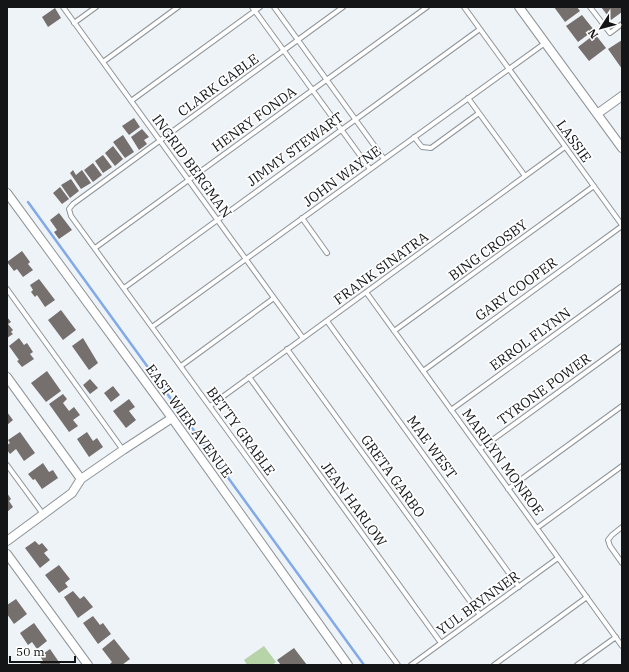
<svg xmlns="http://www.w3.org/2000/svg" width="629" height="672" viewBox="0 0 629 672" font-family="'IBM Plex Serif',serif">
  <style>
    .green { fill: #b7d3a8 }
    .lines { fill: none; stroke-linecap: round; stroke-linejoin: round }
    .stream { stroke: #82aae8; stroke-width: 2.5 }
    .building { fill: #756f6d }
    .service-casing { stroke: #8f9498; stroke-width: 6 }
    .minor-casing { stroke: #8f9498; stroke-width: 10 }
    .service { stroke: #fff; stroke-width: 4 }
    .minor { stroke: #fff; stroke-width: 8 }
    .labels { text-anchor: middle; stroke-width: 3.5; stroke-linejoin: round; paint-order: stroke }
    .street-label { font-size: 14px; fill: #131516; stroke: #fff }
  </style>
  <rect width="100%" height="100%" fill="#eef3f8"/>
  <!-- green -->
  <path class="green" d="M264,646L276,662L272,665H247L244,660Z"/>
  <g class="lines">
    <!-- stream -->
    <path class="stream" d="M28,202L364,665"/>
  </g>
  <!-- building -->
  <path class="building" d="M554,7H577L580,11L565,22Z
    M601,7H622V12L611,20Z
    M55,8L61,18L48,27L42,17Z
    M582,15L594,30L578,42L566,26Z
    M595,34L606,48L589,61L578,47Z
    M622,40V69L608,49Z
    M134,118L140,127L129,135L122,126Z
    M142,129L149,137L144,140L147,144L139,150L131,137Z
    M123,135L134,152L125,158L113,142Z
    M113,146L123,159L115,166L105,153Z
    M103,155L112,167L103,173L95,161Z
    M93,163L102,175L93,182L84,170Z
    M73,170L76,175L82,170L91,183L81,189L70,173Z
    M71,179L79,191L70,198L61,185Z
    M60,187L69,199L62,204L53,193Z
    M59,213L72,230L59,239L54,232L57,230L50,220Z
    M22,251L30,262L28,264L33,270L23,277L17,269L14,271L7,262Z
    M39,279L55,300L45,307L37,295L35,297L31,292L33,290L30,285Z
    M61,310L76,330L63,340L48,320Z
    M7,317L11,322L8,324L13,330L11,332L13,334L7,338Z
    M19,338L24,345L27,343L33,352L30,354L34,359L22,367L17,361L19,360L9,346Z
    M83,338L98,363L89,370L72,346Z
    M47,371L61,391L46,402L31,383Z
    M90,379L98,388L90,394L83,385Z
    M113,386L120,395L111,402L104,393Z
    M63,394L67,399L63,403L69,411L74,407L80,415L73,420L78,426L69,432L49,404Z
    M129,399L135,407L129,411L136,420L126,428L113,411Z
    M7,412L13,420L7,425Z
    M20,432L35,453L24,461L16,449L10,454L7,450V445L10,443L8,440Z
    M87,432L93,441L97,438L103,447L89,457L77,439Z
    M43,463L49,472L53,470L58,478L42,489L35,479L33,480L28,474Z
    M7,493L11,499L9,501L13,507L7,512Z
    M35,541L39,545L42,543L48,550L44,553L50,560L40,568L25,548Z
    M59,565L70,579L65,583L68,587L59,593L45,575Z
    M73,591L80,599L84,596L93,607L78,618L64,597Z
    M16,599L27,614L14,624L7,614V605Z
    M93,616L100,625L103,623L111,634L98,644L83,623Z
    M34,623L47,641L37,649L32,642L28,645L20,633Z
    M114,639L130,659L122,665H111L110,664L112,662L102,649Z
    M294,648L307,665H281L277,660Z
    M50,649L61,665H42L40,663L43,661L40,656Z"/>
  <g class="lines">
    <!-- service casing -->
    <g class="service-casing">
      <path id="service" d="M63,7L303,338
        M252,7L370,169
        M274,7L384,159
        M343,7L73,204L69,209L71,216L398,665
        M464,7L622,225
        M590,7L610,33L622,24
        M74,23L96,7
        M103,62L178,7
        M468,98L525,176
        M131,101L260,7
        M414,137L422,147L431,148L479,113
        M302,218L327,253
        M95,248L427,7
        M124,288L480,29
        M7,289L123,450
        M366,292L622,646
        M327,321L519,587
        M152,327L545,43
        M394,331L594,186
        M287,349L480,615
        M181,366L274,298
        M423,371L622,226
        M249,377L441,643
        M210,406L565,147
        M451,410L622,286
        M480,449L622,346
        M7,465L43,514
        M508,489L622,406
        M622,527L612,535L608,540L610,546L622,563
        M537,528L622,466
        M411,665L558,558
        M494,665L587,597
        M577,665L616,637"/>
    </g>
    <!-- minor casing -->
    <g class="minor-casing">
      <path id="minor" d="M519,7L622,148
        M597,114L622,96
        M7,193L172,418L348,665
        M7,377L81,479
        M7,541L72,493L81,479L123,450L172,418
        M7,554L88,665"/>
    </g>
    <!-- service -->
    <use href="#service" class="service"/>
    <!-- minor -->
    <use href="#minor" class="minor"/>
  </g>
  <g class="labels">
    <!-- street labels -->
    <g class="street-label">
      <text transform="translate(218 85) rotate(-36)" y="5">CLARK GABLE</text>
      <text transform="translate(254 119) rotate(-36)" y="5">HENRY FONDA</text>
      <text transform="translate(574 141) rotate(54)" y="5">LASSIE</text>
      <text transform="translate(295 149) rotate(-36)" y="5">JIMMY STEWART</text>
      <text transform="translate(192 166) rotate(54)" y="5">INGRID BERGMAN</text>
      <text transform="translate(342 176) rotate(-36)" y="5">JOHN WAYNE</text>
      <text transform="translate(488 250) rotate(-36)" y="5">BING CROSBY</text>
      <text transform="translate(381 268) rotate(-36)" y="5">FRANK SINATRA</text>
      <text transform="translate(516 289) rotate(-36)" y="5">GARY COOPER</text>
      <text transform="translate(530 339) rotate(-36)" y="5">ERROL FLYNN</text>
      <text transform="translate(544 389) rotate(-36)" y="5">TYRONE POWER</text>
      <text transform="translate(189 421) rotate(54)" y="5">EAST WIER AVENUE</text>
      <text transform="translate(241 431) rotate(54)" y="5">BETTY GRABLE</text>
      <text transform="translate(432 447) rotate(54)" y="5">MAE WEST</text>
      <text transform="translate(503 462) rotate(54)" y="5">MARILYN MONROE</text>
      <text transform="translate(393 476) rotate(54)" y="5">GRETA GARBO</text>
      <text transform="translate(354 504) rotate(54)" y="5">JEAN HARLOW</text>
      <text transform="translate(478 603) rotate(-36)" y="5">YUL BRYNNER</text>
    </g>
  </g>
  <!-- border -->
  <rect width="629" height="672" fill="none" stroke="#131516" stroke-width="16"/>
  <!-- north arrow -->
  <g transform="translate(601 28) rotate(234)" stroke="#ffffff" stroke-width="3" paint-order="stroke">
  <path d="M0-3L7 15L0 10L-7 15Z" fill="#131516"/>
  <text y="-6" font-size="11" font-weight="bold" text-anchor="middle" fill="#131516">N</text>
  </g>
  <!-- scale -->
  <path d="M10 656v6h65v-6" fill="none" stroke="#131516" stroke-width="2"/>
  <text x="16" y="656" font-size="12" fill="#131516" stroke="#ffffff" stroke-width="3" paint-order="stroke">50 m</text>
</svg>
